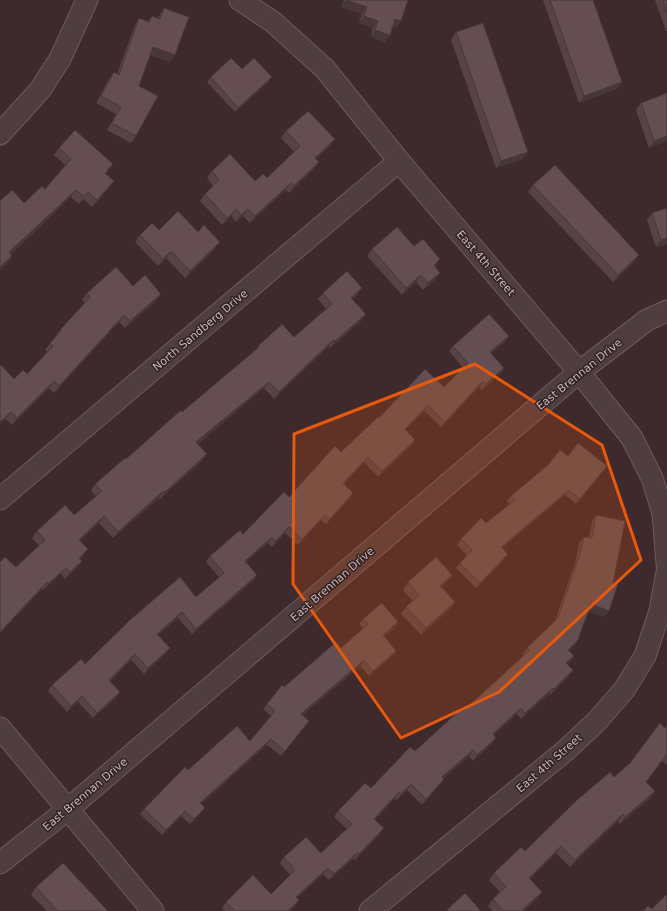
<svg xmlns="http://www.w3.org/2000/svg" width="667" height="911" viewBox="0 0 667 911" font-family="'DejaVu Sans',sans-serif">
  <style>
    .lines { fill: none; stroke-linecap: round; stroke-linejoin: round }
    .minor-casing { stroke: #6c5b5d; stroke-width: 23 }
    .minor { stroke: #4f3d3f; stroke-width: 21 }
    .wall { fill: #574346 }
    .shaded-wall { fill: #473739 }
    .building { fill: #654e51; stroke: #473739 }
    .marked { fill: #e8590c; fill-opacity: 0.2; stroke: #e8590c; stroke-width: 3; stroke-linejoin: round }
    .labels { text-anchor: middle; stroke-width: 3; stroke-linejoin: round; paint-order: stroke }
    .street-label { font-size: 11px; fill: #c9b9bb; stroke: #342224 }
  </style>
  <rect width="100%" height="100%" fill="#3e292c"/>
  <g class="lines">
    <!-- minor casing -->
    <g class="minor-casing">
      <path id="minor" d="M240,0L273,22L325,69L399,161L579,372L632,438L652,478L663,513L667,564
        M0,134L40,90L60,59L87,0
        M0,499L399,161
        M0,728L153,911
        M0,863L67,810L579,372L647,320L667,311
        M370,911L565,751L597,721L624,690L645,656L660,611L667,572"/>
    </g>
    <!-- minor -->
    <use href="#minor" class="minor"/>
  </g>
  <!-- wall -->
  <path class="wall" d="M344,0H408L401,21L396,28L393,27L390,35L385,42L371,37L373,28L359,23L362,14L341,7Z
    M543,0H593L622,82L617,89L579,103Z
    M655,0H667V31H666Z
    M164,8L175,55L170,62L150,55L139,86L136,136L131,143L107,130L116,114L96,103L109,79L114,72L117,74L135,25L139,18L148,21L152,16L158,18Z
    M456,32L523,159L496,168L451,40Z
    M242,69L272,77L268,82L235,112L207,82L211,77Z
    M667,93V141L649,148L636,110L641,103Z
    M286,131L330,146L316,159L319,162L314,169L289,193L286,190L250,223L243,216L236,222L231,216L222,225L200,201L205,194L213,186L207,178L212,171L255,181L267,178L294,152L281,138Z
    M59,148L108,171L106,174L109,188L92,207L83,199L79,204L71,197L11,254L7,263L0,270V201L24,203L45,189L65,165L54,155Z
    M533,185L634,262L613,282L528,192Z
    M667,208V244L656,247L647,220L652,213Z
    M159,230L198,232L215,249L185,278L166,258L158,266L135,242L140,235Z
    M414,246L435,267L440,273L435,280L423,290L416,282L402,295L367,256L372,249Z
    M133,286L161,294L156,301L125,328L119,322L54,393L49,388L12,425L6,419L14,379L27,374L47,352L45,350L50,343L56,338L55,337L60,330L85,303L82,300L87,293Z
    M323,293L357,295L352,299L366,314L361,321L330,348L329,346L274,399L264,388L198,444L207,454L202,461L160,499L159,498L113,538L99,523L80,541L83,556L80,559L77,568L65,579L61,574L43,590L42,589L0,633V562L16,567L39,546L32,538L37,531L74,515L96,496L91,491L95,484L126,459L256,350L258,346L294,337L326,309L318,299Z
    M509,336L505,342L491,354L504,368L500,374L482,390L479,387L441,427L424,411L405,430L415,440L411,446L378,477L364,462L344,484L353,493L350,498L326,524L321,520L298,545L285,533L272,547L268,543L246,562L257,575L253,581L192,634L178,618L158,635L166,653L144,674L131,660L110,681L116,698L93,718L78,702L67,712L48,691L52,685L85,664L196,597L219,577L206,562L210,556L243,534L289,497L341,452L379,418L444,387L463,368L449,351L453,346Z
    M568,456L607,466L576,504L565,495L502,548L504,560L476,588L456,568L460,563L467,555L457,545L461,539L486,523L510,504L507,501L511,496Z
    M596,515L605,617L588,611L578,640L574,646L569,651L570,662L567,664L573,670L569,676L550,695L549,694L521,719L517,714L494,735L492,744L473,761L469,756L443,779L440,785L422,805L407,790L397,800L395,798L375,820L380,834L355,860L353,859L329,880L323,874L297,898L299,900L295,906L290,911H225L222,908L226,902L271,894L290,875L280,863L284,857L321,853L347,829L334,817L338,811L371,788L415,751L463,711L524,655L523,654L527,648L555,621L576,560L579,543L584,537L589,538L592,521Z
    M408,582H447L442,587L455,602L450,609L421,635L401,614L406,607L413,601L403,590Z
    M363,619L395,628L384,637L396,651L392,656L369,676L360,666L303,715L309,721L281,756L267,745L201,804V813L190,824L181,816L162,835L140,814L144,809L188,770L250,741L271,716L263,709L267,704L284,687L341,648L363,628L359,624Z
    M667,725V765L662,761L646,782L655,791L650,798L620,824L618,821L570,867L556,853L530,879L542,892L537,899L524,911H492L488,906L493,899L500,892L489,880L494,873L525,851L614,777L630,763Z
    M36,887L108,911H47L31,895Z"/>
  <!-- shaded-wall -->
  <path class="shaded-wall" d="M346,0L367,7L362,14L341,7Z
    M364,16L378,21L373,28L359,23Z
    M395,19L401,21L396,28L391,26Z
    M375,30L390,35L385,42L371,37Z
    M153,47L175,55L170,62L148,54Z
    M272,77L268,82L235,112L238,108Z
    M622,82L617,89L579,103L584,96Z
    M667,136V141L649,148L654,141Z
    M335,139L330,146L310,165L315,158Z
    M528,152L523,159L496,168L501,161Z
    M319,162L314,169L289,193L294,186Z
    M114,181L109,188L92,207L97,200Z
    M291,183L286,190L250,223L255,216Z
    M76,190L71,197L5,259L9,252Z
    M236,209L231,216L222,225L227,218Z
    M248,209L243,216L236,222L241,215Z
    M667,238V244L656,247L661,240Z
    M220,242L215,249L185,278L190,271Z
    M171,251L166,258L158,266L163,259Z
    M639,255L634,262L613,282L618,275Z
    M12,256L7,263L0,270V267Z
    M440,259L436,266L429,272L434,265Z
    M440,273L435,280L423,290L428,283Z
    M421,275L416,282L402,295L406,288Z
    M362,288L357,295L346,305L351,298Z
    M161,294L156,301L125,328L130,321Z
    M366,314L361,321L330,348L335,341Z
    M124,315L119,322L54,393L59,386Z
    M509,336L505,342L486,358L490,352Z
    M333,340L329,346L274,399L279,392Z
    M504,368L500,374L482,390L486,384Z
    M54,381L49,388L12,425L17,418Z
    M483,381L479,387L441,427L445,422Z
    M269,382L264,388L191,449L196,442Z
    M428,405L424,411L401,435L405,429Z
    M11,412L6,419L0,424V422Z
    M415,440L411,446L378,477L382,471Z
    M207,454L202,461L160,499L165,492Z
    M368,457L364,462L340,489L343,483Z
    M607,466L603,472L576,504L580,499Z
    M569,490L565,495L497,553L501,547Z
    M163,491L159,498L113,538L118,532Z
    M353,493L350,498L326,524L330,519Z
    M325,515L321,520L298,545L302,539Z
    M104,516L99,523L74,546L79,540Z
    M289,527L285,533L272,547L276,541Z
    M272,537L268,543L241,567L245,561Z
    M88,549L83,556L74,565L79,558Z
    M508,554L504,560L476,588L480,583Z
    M82,561L77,568L65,579L70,572Z
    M66,568L61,574L43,590L48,584Z
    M257,575L253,581L192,634L196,629Z
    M452,575L447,582L436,593L440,586Z
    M47,582L42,589L0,633L1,631Z
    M455,602L450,609L421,635L426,628Z
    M591,604L609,611L605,617L587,610Z
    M182,612L178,618L153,640L157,634Z
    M398,622L395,628L379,641L383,635Z
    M578,640L574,646L564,656L568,650Z
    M170,648L166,653L144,674L148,668Z
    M396,651L392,656L369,676L373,671Z
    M135,654L131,660L105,685L109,680Z
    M574,656L570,662L562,669L566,663Z
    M364,660L360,666L298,720L301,714Z
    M573,670L569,676L550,695L554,689Z
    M553,688L549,694L521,719L525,713Z
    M120,692L116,698L93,718L97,713Z
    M82,696L78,702L67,712L71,706Z
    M521,708L517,714L488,740L493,734Z
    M309,721L306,726L281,756Z
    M496,738L492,744L473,761L477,755Z
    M271,739L267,745L197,808L200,803Z
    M473,750L469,756L438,783L442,777Z
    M444,779L440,785L422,805L426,799Z
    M411,784L407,790L397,800L401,794Z
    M655,791L650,798L620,824L625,817Z
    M399,792L395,798L370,825L374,819Z
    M205,808L201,813L190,824L194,819Z
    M185,811L181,816L162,835L166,830Z
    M623,814L618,821L570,867L575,860Z
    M384,828L380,834L355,860L359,854Z
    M561,846L556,853L524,885L529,878Z
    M357,853L353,859L329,880L334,874Z
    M328,868L323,874L292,903L296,897Z
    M542,892L537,899L524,911H521Z
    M299,900L295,906L290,911H288Z"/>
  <!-- building -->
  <path class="building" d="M346,0H408L401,21L395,19L390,35L375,30L378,21L364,16L367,7Z
    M550,0H593L622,82L584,96Z
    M663,0H667V13Z
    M164,8L189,17L175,55L153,47L139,86L158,96L136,136L112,123L121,107L101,96L114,72L119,75L139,18L149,22L152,16L160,19Z
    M483,23L528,152L501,161L456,32Z
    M231,58L242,69L254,58L272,77L238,108L211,77Z
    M667,93V136L654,141L641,103Z
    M308,111L335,139L315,158L319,162L294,186L291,183L255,216L248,209L241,215L236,209L227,218L205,194L219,180L212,171L230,154L255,181L263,174L267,178L300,146L286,131Z
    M75,130L113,164L105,173L114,181L97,200L88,192L84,197L76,190L9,252L12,256L0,267V201L12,190L24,203L42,186L45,189L71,159L59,148Z
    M555,165L639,255L618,275L533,185Z
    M667,208V238L661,240L652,213Z
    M178,211L198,232L204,225L220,242L190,271L171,251L163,259L140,235L152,223L159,230Z
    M397,227L414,246L423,239L440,259L434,265L440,273L428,283L421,275L406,288L372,249Z
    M116,267L133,286L145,275L161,294L130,321L124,315L59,386L54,381L17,418L11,412L0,422V366L1,365L14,379L23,370L27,374L53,346L50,343L61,331L60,330L90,297L87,293Z
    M347,271L362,288L351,298L366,314L335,341L333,340L279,392L269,382L196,442L207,454L165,492L163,491L118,532L104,516L79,540L88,549L79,558L82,561L70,572L66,568L48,584L47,582L1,631L0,630V562L5,557L16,567L45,540L37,531L65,505L74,515L102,491L95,484L125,458L126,459L181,410L182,412L259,347L258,346L282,324L294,337L332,304L323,293Z
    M489,314L509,336L490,352L504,368L486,384L483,381L445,422L428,405L405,429L415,440L382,471L368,457L343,483L353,493L330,519L325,515L302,539L289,527L276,541L272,537L245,561L257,575L196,629L182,612L157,634L170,648L148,668L135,654L109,680L120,692L97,713L82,696L71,706L52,685L81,659L85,664L131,619L180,577L196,597L224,573L210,556L240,530L243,534L284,492L289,497L335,446L341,452L378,417L379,418L425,369L444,387L468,363L453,346Z
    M578,443L607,466L580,499L569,490L501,547L508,554L480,583L460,563L472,550L461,539L481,518L486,523L515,500L511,496L548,465L560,450L568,456Z
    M596,515L625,521L613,583L618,584L609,611L591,604L578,640L568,650L574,656L566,663L573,670L554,689L553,688L525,713L521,708L493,734L496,738L477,755L473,750L442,777L444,779L426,799L411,784L401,794L399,792L374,819L384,828L359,854L357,853L334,874L328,868L296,897L299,900L288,911H235L226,902L253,875L271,894L295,870L284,857L306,837L321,853L352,824L338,811L365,783L371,788L410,747L415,751L461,709L463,711L530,650L527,648L558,618L580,554L584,537L592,538Z
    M436,557L452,575L440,586L455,602L426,628L406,607L419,595L408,582Z
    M382,603L398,622L383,635L396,651L373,671L364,660L301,714L309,721L285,751L271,739L200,803L205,808L194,819L185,811L166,830L144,809L185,767L188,770L237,726L250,741L275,711L267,704L282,685L284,687L336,642L341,648L368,624L363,619Z
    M660,723L665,728L667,725V754L646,782L655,791L625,817L623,814L575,860L561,846L529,878L542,892L521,911H503L493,899L506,887L494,873L521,847L525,851L577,800L610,772L614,777L630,763Z
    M63,863L108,911H58L36,887Z
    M465,893L481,911H449L447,910Z
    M667,894V911H643L648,906L652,909Z"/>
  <!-- marked area -->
  <path class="marked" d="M475,364L602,445L641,560L499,692L401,738L293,584L294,434Z"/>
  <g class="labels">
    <!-- street labels -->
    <g class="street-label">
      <text transform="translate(486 263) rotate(49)" y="4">East 4th Street</text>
      <text transform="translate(200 330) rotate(-40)" y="4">North Sandberg Drive</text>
      <text transform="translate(579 374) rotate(-39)" y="4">East Brennan Drive</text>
      <text transform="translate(332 584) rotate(-41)" y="4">East Brennan Drive</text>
      <text transform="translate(549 763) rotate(-41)" y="4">East 4th Street</text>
      <text transform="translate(85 794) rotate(-40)" y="4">East Brennan Drive</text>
    </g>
  </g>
</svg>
